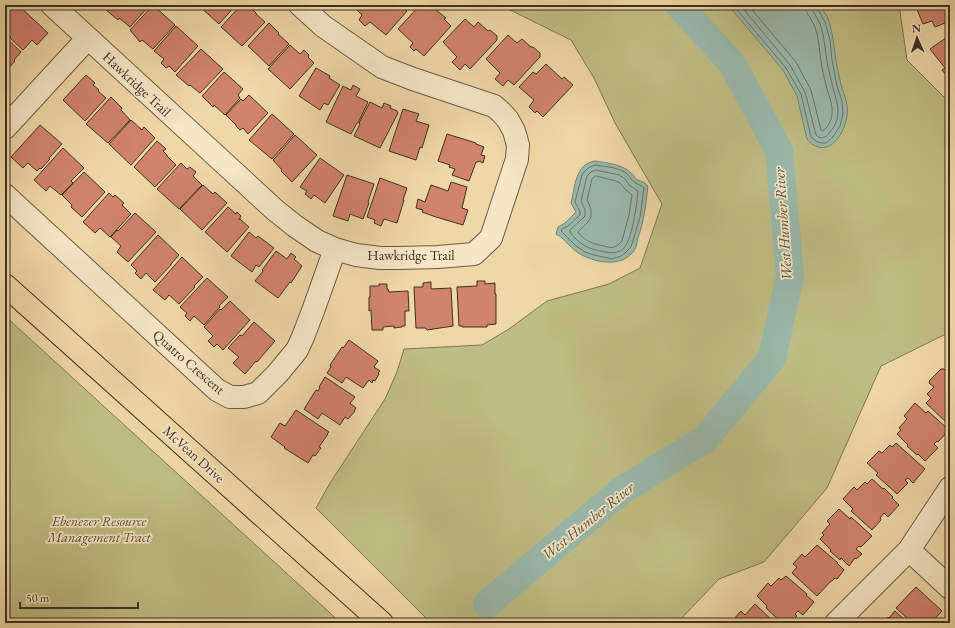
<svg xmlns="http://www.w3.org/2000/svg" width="955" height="628" viewBox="0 0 955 628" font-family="'EB Garamond',serif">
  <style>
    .green { fill: #bfbd83; stroke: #7e7652 }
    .water { fill: #9ab9ab; stroke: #758274 }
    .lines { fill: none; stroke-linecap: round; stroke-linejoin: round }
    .shore { stroke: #6c7466; stroke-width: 1 }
    .river { stroke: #9ab9ab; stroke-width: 28 }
    .building { fill: #d1836e; stroke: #3d3022 }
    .minor-casing { stroke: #6a5a43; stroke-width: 24 }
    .major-casing { stroke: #3d3022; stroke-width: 24 }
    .minor { stroke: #f5e6c6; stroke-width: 22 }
    .major { stroke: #efd8a7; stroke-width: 22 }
    .labels { text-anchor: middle; stroke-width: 3.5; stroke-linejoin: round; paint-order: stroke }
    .street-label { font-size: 14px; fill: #3d3022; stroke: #f5e6c6 }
    .park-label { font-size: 14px; font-style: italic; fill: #574c35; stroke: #f5e6c6 }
    .water-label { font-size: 15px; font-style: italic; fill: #504b3d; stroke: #f5e6c6 }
  </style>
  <rect width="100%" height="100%" fill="#efd8a7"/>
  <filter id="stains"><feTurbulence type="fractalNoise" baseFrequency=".005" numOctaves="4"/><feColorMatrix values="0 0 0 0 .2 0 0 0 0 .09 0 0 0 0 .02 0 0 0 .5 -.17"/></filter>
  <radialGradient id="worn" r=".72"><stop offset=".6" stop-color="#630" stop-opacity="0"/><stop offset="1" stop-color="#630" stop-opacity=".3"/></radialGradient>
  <!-- green -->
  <path class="green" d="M500,5H899L907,60L950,103V332L881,366L827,488L764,562L719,579L677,623H431L316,508L330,483L385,399L397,372L404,349L482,345L509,329L547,301L609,284L640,268L662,204L615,123L594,78L571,40Z
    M5,316L341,623H5Z"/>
  <!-- water -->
  <path class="water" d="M728,5H819C823,10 827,15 829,21C833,34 834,47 836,61C838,69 839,77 841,85C844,95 849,105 847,115C846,126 839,141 829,146C820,150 813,146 807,139L797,96L783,70Z
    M595,161C607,163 622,164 631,173C633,174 634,176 635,178C639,182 643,180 648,186C646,204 644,221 638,238C637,241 637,246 635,249C624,268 597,263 582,255C571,250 566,239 556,234L558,227L565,223L576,212L571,203C575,187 575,164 595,161Z"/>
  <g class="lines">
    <!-- shore -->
    <path class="shore" d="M733,5L786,68L801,94L811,137L817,142L822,143H826L833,137L840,126L843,114L842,101L837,86L832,60L830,40L825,22L817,8L816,5
      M740,5L790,65L805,92L816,135C821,140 826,138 830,132C835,126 838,120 838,112C838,104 835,96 833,88C831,81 830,74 828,67C825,53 825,38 820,24C818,17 812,13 811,5
      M748,5L796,62L811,90L821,130L823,131C828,127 832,120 832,113C833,103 828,95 826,85C824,77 822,69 821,61C819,50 819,38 815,27C812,19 806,14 805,5
      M596,165C606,167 622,167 629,176C631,178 631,180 633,181C636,185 641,184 644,188L640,217L631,247L625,253L621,256L612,259L594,255L585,252L575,245L561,231L562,229L568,226L580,215V211L575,202L582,175C585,170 590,166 596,165Z
      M596,170L619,175L625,179L629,185L638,191C637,203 632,243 622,250C615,254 608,253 601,251C587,249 578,243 570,232V230L582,219L585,216V210L581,201L587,176L591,172Z
      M596,176L616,181L620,183L625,189L632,195L629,215L622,241C619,244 617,246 614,247C611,248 607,247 604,246C593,244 585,241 578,232L588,222L591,217V209L587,200L592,179Z"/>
    <!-- river -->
    <path class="river" d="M487,604L622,490L705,439L772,358L790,276L779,151L733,65L679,5"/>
  </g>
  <!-- building -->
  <path class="building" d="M14,5H18L48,33L37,45L32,40L23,50L10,38L11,37L5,32V15Z
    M109,5H150L130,27L119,18L118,20L105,9Z
    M153,5L175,25L153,49L142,40L140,42L130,30Z
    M198,5H236L219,24Z
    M241,5H251L252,9L256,13V14L265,22L242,46L221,27Z
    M362,5H401L407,11L386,35L370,22L365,26L359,20L362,15L357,10Z
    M420,5H430L446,18L444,19L451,26L424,56L416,49L414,51L410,47L413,43L398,29Z
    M915,5H950V21L935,27L932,21L923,24Z
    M465,19L474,27L478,22L488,31L490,30L497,36V40L470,69L465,64L460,70L452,62L457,57L443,42Z
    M269,23L279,33L278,34L289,44L269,66L248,46Z
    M176,26L198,46L175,72L169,66L166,68L161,63L164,59L154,51Z
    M508,35L517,43L522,39L531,47H533L540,53V57L514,85L508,80L503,86L495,79L500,73L486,59Z
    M950,35V80L942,70L945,68L930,49Z
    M5,37L21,52L14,60L15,61L5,72Z
    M290,45L300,54L304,50L309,55L308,57L314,63L290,89L268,69Z
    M201,49L223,69L200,93L190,85L189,86L176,75Z
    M546,64L562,79L564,77L573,85L543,117L537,111L535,113L529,107L534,100L519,87L533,72L536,74Z
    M316,68L330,76L329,78L340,85L328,105L324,103L320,110L299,96Z
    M224,72L243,89L238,95L240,98L225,115L214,105L213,107L202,96Z
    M86,75L95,83L93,85L99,90L98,91L106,98L85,121L63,100Z
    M353,85L360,89L356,96L368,102L358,123H357L351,134L326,122L343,86L351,90Z
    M249,95L268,113L248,134L243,128L240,130L236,126V125L226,115L241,99L243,101Z
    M111,97L122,108L121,110L130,120L108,143L86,124Z
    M370,102L382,108L384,103L391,106L390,108L397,111L398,113L380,148L354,136L360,124L359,123Z
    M403,109L419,114L416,121L429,125L422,148L420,147L416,160L389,151Z
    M272,114L294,134L272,159L249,140Z
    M131,120L142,130L144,127L155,138L131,165L109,144Z
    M40,125L62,144L49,158L50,159L41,169L40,168L37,171L28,163L23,168L11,157Z
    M447,134L476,143V144L484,147L481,155L485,156L483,163L479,161L478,162H476L469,181L452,175L455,169L449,167L450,165L438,161Z
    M295,135L317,155L292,182L281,171L282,170L273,160L275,158Z
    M157,141L166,149L163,151L167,155V156L176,165L155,187L134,167Z
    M63,148L84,168L71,181L73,183L61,195L50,186L46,191L34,180Z
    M320,158L344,175L325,203L314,195L311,199L305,194L307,191L300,187Z
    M181,163L187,169L190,167L196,172L193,176L202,185L179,209L157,189Z
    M84,172L105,192L82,217L71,207L72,205L62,195Z
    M347,175L374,184L368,202L369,203L363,219L350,214L348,221L333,216Z
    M380,178L407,188L403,200H404L397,223L384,219L381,226L374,223L375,220L367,217Z
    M451,182L467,187L462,208L468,210L463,225L436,217L422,212L423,210L416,208L418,199L425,202L431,185L448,191Z
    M203,185L213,194L215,192L227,203L202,230L180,209Z
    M109,193L113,197L115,195L124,203L122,205L131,214L110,237L100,228L95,233L83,222Z
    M228,207L236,214L237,212L241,216L239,220L240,219L249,227L227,252L205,232Z
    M135,213L156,232L128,262L117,252L121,246L111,237L117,230L118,231Z
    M249,232L256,238L258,236L274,248L259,267L256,265L252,272L231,256Z
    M158,235L179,255L171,264V265L155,282L146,273L141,279L135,273L137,271L131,265Z
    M276,251L287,259L291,253L296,257L294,259L302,266L291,283L290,282L278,298L255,281L263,271L262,270Z
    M182,257L203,277L194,286L195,287L179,304L169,295L165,300L153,290Z
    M207,278L228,297L219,306L220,307L204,325L194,316L190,321L185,316L187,313L180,307Z
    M477,281H485V284L495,283V294H496V324L487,325V327H462V326H459L457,287L477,286Z
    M431,282V289L451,288L453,326L427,330L425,328H416L414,287H423V283Z
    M379,284H387V289H388L389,292L408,291L409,311H405V326H402V327L394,328V326L383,327V330H372L371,310L369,311V297H370V286H379Z
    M230,301L250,320L223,350L217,344L214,347L208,341L213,336L204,327L220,309L221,310Z
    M254,322L275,341L257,362L256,361L245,374L233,363L239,357L228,348L240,335L242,336Z
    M349,340L378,361L374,367L380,371L378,373L379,374L375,381L373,380L372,383L369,380L363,388L346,377L342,383L327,373L331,367L330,365L342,347L343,348Z
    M941,369H944L950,374V426L926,403L931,398L927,394L934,387L929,383L930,380Z
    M325,377L355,397L350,403L356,408L354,411H355L348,419L345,417L340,425L322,413L318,419L304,409L316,390L318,391L320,388L319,387Z
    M915,403L926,413L928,411L949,430L938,442L937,441L934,444L938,448L925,461L918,454L917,455L907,446L908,445L897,434L901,430L899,428L907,419L904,416Z
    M296,410L329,432L327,434H328L319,447L321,448L315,456L313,455L308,463L284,448L285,447L271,437L280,423L285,426Z
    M896,443L925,469L913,483L908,478L905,480L908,483L897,494L876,475L878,473L867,463L879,451L882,453L890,445L892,447Z
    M872,479L883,489L884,488L893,497L892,498L899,505L888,517L884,513L880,518L881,520L872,530L851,511L853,509L843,499L854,487L857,490L865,482L867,484Z
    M839,509L850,519L851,517L872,536L861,547L859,546L856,549L862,554L856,559L855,558L849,566L841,558L840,560L830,551L831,550L820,539L824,535L822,533L830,524L827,521Z
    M817,545L838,563H837L844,570L837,579L835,578L832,581H831L817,596L792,573L797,567L793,564L802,554L805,557Z
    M786,576L807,594L806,595L814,602L803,615L798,611L795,614L797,616L790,623H782L766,608L767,606L757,596L768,583L771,586L779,578L781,580Z
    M916,587L942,611L931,623H914L910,619L909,620L896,608Z
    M755,604L775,623H735L733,620L741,611L745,615Z
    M895,611L908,623H883L888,617L889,618Z"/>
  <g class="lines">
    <!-- minor casing -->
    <g class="minor-casing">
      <path id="minor" d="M52,5L275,210L295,226L317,241L335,249L356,255L380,258H399L438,257L474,254L491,238L517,159L518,145L514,131L508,120L502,113L494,106L413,79L382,67L323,26L300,5
        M5,128L88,38
        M5,195L217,390L230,397H244L258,393L278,373L297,350L303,337L314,308L335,249
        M909,550L950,588
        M836,623L909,550L950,488"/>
    </g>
    <!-- major casing -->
    <g class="major-casing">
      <path id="major" d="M5,285L382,623"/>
    </g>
    <!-- minor -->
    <use href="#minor" class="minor"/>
    <!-- major -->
    <use href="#major" class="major"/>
  </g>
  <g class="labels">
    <!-- street labels -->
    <g class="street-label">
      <text transform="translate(137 84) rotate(43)" y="5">Hawkridge Trail</text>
      <text x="411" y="260">Hawkridge Trail</text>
      <text transform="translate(189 362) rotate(41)" y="5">Quatro Crescent</text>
      <text transform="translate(194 454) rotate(42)" y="5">McVean Drive</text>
    </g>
    <!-- park labels -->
    <g class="park-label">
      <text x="99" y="526">Ebenezer Resource<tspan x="99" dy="16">Management Tract</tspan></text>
    </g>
    <!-- water labels -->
    <g class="water-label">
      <text transform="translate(783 224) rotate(-94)" y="5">West Humber River</text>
      <text transform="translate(588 521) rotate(-39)" y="5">West Humber River</text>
    </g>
  </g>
  <!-- margin -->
  <rect width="955" height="628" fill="none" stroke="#efd8a7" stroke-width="20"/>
  <rect x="6" y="6" width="943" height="616" fill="none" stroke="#3d3022" stroke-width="2"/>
  <rect x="10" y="10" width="935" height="608" fill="none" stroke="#3d3022"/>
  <!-- north arrow -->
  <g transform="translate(917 38) rotate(357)" stroke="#f5e6c6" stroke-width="3" paint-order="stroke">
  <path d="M0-3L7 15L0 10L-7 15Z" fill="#3d3022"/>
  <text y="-6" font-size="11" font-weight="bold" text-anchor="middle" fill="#3d3022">N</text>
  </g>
  <!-- scale -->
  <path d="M20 602v6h118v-6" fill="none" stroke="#3d3022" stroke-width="2"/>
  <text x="26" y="602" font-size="12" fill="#3d3022" stroke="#f5e6c6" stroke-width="3" paint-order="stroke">50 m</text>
  <rect width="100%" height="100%" filter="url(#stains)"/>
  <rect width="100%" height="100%" fill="url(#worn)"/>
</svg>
